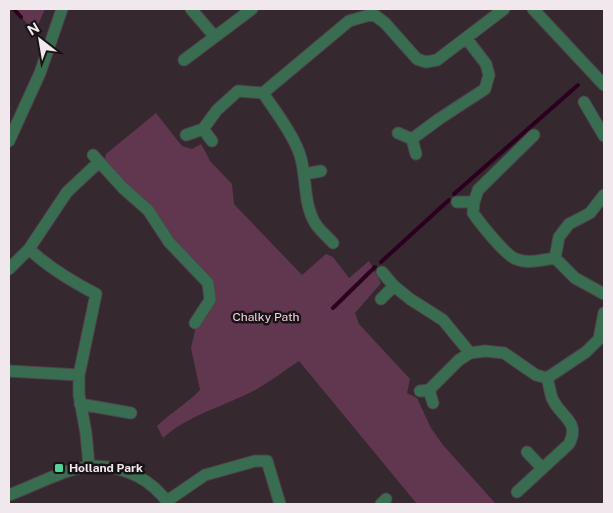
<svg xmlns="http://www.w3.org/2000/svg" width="613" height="513" viewBox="0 0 613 513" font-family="'Public Sans',sans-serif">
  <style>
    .green { fill: #60374f }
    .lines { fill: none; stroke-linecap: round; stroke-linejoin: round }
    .stream { stroke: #2b001c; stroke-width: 4 }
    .minor-casing { stroke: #4f434a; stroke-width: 13 }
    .minor { stroke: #386d52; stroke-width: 11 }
    .poi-dot { fill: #52d397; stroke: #191316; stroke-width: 2 }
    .labels { text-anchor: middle; stroke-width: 5; stroke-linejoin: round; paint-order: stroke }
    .park-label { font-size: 12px; fill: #f9d0e5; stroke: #191316 }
    .poi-label { font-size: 12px; font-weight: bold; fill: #f1e8ed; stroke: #191316; text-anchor: start }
  </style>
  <rect width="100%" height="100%" fill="#35282f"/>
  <!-- green -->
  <path class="green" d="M14,9H45L35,32Z
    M156,113L182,146L192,149L201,144L204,149L210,161L232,184L234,204L302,275L326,254L333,257L349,278L369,261L381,283L355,313L359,324L410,379L407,393L417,398L431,428L443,445L496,504H417L299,361C285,370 271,381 257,389C226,406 190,414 163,438L157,426C171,412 187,404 200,390L191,348L196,326L210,281L104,161L106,154Z"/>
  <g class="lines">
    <!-- stream -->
    <path class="stream" d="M14,9L21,17
      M454,194L578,85
      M381,262L449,200
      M333,308L375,267"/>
    <!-- minor casing -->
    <g class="minor-casing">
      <path id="minor" d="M191,9L215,37
        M533,9L604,85
        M184,60L252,9
        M263,93L349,21L373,14L385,23L417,59L426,62L437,60L504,9
        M584,102L604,136
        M203,129L217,110L238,91L263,93C275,111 293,134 300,155C307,177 303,203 315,223C319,230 327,236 333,243
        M398,133L412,139L416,154
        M186,135L203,129L212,141
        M534,135L478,190L474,202L473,213C480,223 506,256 516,259C528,264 542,260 555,258L575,278L604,294
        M412,139L439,119L485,89L489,75L486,64L466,38
        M9,141L40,73L62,9
        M93,155L123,188L148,210L169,242L208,283L210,300L195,323
        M305,174L321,171
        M457,202H474
        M29,249C49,268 71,281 96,294L79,375V395L86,433L89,466
        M555,258L559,237L569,224L590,213L604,195
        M9,269L29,249L67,192L99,162
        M382,272L394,286L410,299L443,320L470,353
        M381,299L394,286
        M9,371L79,375
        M547,378L586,352L599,339L604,313
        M429,390L459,360L470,353L485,351L504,353L536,375L547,378
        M420,391L429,390L433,403
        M80,404L131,413
        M527,452L542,468
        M517,492L569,444C581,421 560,417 552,398C550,392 549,384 547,378
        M9,495C55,478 87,452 137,476C149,482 161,493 169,504
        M167,501L205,475L255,461H267L280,504
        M381,504L386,499"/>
    </g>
    <!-- minor -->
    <use href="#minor" class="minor"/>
  </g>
  <!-- markers -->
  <rect class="poi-dot" x="54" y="463" width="10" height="10" rx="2.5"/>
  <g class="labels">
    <!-- park labels -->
    <g class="park-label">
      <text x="266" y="321">Chalky Path</text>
    </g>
    <!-- poi labels -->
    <g class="poi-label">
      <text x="69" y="472">Holland Park</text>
    </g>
  </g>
  <!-- border -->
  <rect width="613" height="513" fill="none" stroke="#f1e8ed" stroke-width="20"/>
  <!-- north arrow -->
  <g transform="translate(40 40) rotate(329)" stroke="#191316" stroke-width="4" paint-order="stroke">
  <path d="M0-4L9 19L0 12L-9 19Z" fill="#f1e8ed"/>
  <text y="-8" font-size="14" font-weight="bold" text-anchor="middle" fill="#f1e8ed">N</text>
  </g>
</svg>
